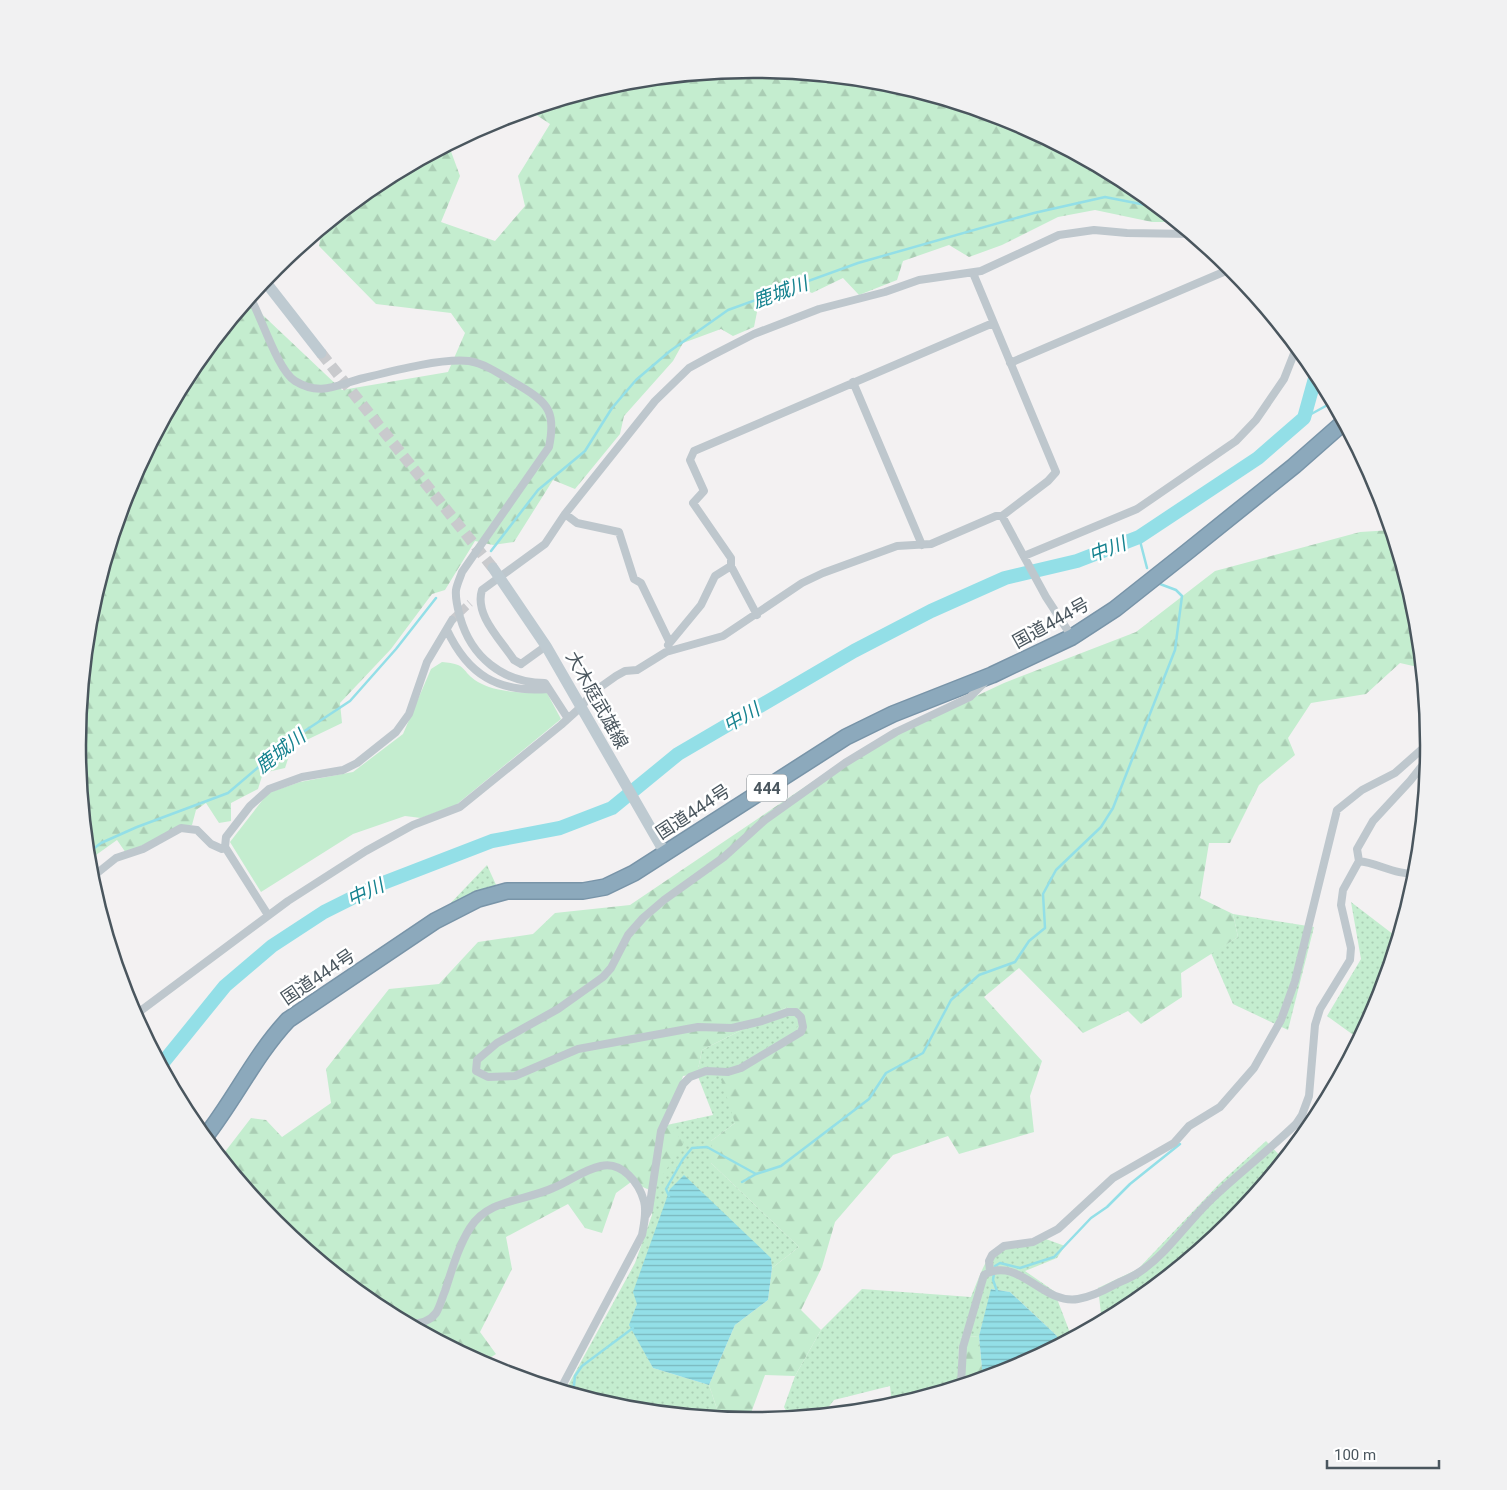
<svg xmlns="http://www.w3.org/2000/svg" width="1507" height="1490" viewBox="0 0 1507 1490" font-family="Roboto,'Noto Sans JP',sans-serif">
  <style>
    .grass { fill: url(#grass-dots) }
    .forest { fill: url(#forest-firs) }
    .garden { fill: #c4edcf }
    .water { fill: url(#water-rules) }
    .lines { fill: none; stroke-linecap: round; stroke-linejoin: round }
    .stream { stroke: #93dfe7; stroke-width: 2.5 }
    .river { stroke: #93dfe7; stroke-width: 14 }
    .street-tunnel { stroke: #c9cacd; stroke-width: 8; stroke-dasharray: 8 4; stroke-linecap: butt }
    .secondary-tunnel { stroke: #c9cacd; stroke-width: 11; stroke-dasharray: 11 5.5; stroke-linecap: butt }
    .highway-casing { stroke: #7894a8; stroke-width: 18 }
    .street { stroke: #bec7cd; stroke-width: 8 }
    .secondary { stroke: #becad1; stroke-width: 11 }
    .highway { stroke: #8ca9bc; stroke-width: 15 }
    .labels { text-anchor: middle; stroke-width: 5; stroke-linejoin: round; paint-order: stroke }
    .shield { fill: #fff; stroke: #80898e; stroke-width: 1 }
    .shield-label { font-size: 16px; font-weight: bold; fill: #4a565e }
    .street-label { font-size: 18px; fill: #4a565e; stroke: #fff }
    .water-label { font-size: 19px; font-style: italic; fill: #15828f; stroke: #fff }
    .rim { fill: none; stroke: #4a565e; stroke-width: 2.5 }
  </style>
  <defs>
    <pattern id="grass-dots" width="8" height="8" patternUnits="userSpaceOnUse" patternTransform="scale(1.25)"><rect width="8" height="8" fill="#c4edcf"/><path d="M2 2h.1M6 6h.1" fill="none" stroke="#aacdb4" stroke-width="1.8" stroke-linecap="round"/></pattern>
    <pattern id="forest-firs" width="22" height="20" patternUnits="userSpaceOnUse" patternTransform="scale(1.25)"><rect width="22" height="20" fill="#c4edcf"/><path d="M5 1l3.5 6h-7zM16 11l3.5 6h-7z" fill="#aacdb4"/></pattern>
    <pattern id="water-rules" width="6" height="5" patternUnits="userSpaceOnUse" patternTransform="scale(1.25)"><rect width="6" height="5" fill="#93dfe7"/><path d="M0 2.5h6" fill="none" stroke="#7ab8be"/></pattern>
  </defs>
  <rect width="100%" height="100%" fill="#f3f1f2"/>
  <!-- grass -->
  <path class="grass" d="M487,865L497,887L445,909Z
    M1351,902L1398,938L1378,1004L1362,1034H1352L1327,1016L1361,959Z
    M1233,914L1314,927L1288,1030L1233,1004L1211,953L1238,937Z
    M787,1007L801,1025L735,1123L711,1141V1163L799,1247L772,1268L770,1258L637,1304L630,1325L653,1368L709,1385L720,1418C666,1413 616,1407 565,1391L635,1263L652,1215V1191L667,1125L713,1115L697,1074L702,1050Z
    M1266,1141L1284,1160L1231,1223L1129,1307L1102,1322L1098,1288L1138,1269L1220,1183Z
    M1043,1238L1065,1246L1057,1258L1025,1271L1054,1291L1072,1338L1057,1346V1336L1010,1292L992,1289L979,1336L959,1338L958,1386L892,1406L890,1386L834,1400L823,1414L790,1418L784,1407L795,1376L821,1330L862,1289L971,1297C992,1245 988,1248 1043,1238Z"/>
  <!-- forest -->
  <path class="forest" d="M754,69L886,82L1013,120L1129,183L1177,222H1152L1095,210L1058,217L1002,245L969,257L949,245L903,261L897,280L859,295L843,278L812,293L799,287L759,302L754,327L733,336L721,329L683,343L673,361L624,416L620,434L575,489L553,480L514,542L493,545L475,541L445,590L432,594L391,649L340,703L342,723L292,747L285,768L263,773L258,789L231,803V821L219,823L206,803L196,810L192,825L183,826L126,853L117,840L89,860L77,745L90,613L129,486L191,369L248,301L342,390L448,372L465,333L451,313L376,304L319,246L322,228L378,183L454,142L449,146L460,176L441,222L495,241L525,206L518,176L550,124L529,110L622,82Z
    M1392,530L1417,613L1422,668L1400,663L1366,694L1311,703L1288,738L1295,755L1259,785L1230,843H1209L1200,898L1233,914L1238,937L1181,973L1182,997L1141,1024L1128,1011L1083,1033L1019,968L984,997L1042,1061L1030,1096L1034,1132L959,1154L948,1136L893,1155L835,1222L822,1267L801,1310L821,1330L795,1376L765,1375L748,1421L720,1418L709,1385L735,1325L768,1300L772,1268L799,1247L711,1163V1141L735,1123L721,1079L800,1025L787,1007L702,1050L697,1074L683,1076L667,1124L684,1143L652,1191L631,1182L616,1193L602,1233L585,1228L568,1204L506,1237L512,1269L480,1332L496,1354L482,1363L378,1307L275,1223L221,1157L251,1118L266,1120L282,1137L331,1103L326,1069L389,989L439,984L478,942L533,934L555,913L630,905L855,753L1004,683L1136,632L1215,571L1360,532Z
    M979,1336L983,1379L958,1386L959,1338Z"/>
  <!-- garden -->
  <path class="garden" d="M442,662C469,664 460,671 478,682C497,693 526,693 547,693L561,719L456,805L421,818L405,816L353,834L261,892L230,842L268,793L300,782L353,772L403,734L431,669Z"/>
  <!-- water -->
  <path class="water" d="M684,1175L771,1258L772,1268L768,1300L735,1325L709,1385L653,1368L629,1325L637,1304L633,1292L670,1189Z
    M991,1289L1010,1292L1057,1336V1346L1012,1370L983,1379L979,1336Z"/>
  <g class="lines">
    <!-- stream -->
    <path class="stream" d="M1304,418L1333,402
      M1139,537L1147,568
      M491,551L538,490L585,451L612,408L636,380L670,351L728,310L858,263L1034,213L1105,197L1161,208
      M88,853L101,843L137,827L228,793L288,742L350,701L396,649L436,598
      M742,1182L756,1174L781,1166L869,1099L886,1073L923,1053L951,1000L979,975L1015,962L1029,941L1045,928L1043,894L1056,870L1101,827L1113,808L1175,650L1182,596L1176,590L1160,584
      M669,1196L666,1189L683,1159L692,1148L707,1147L756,1174
      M997,1291L993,1280L995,1266L1000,1263L1020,1268L1054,1257L1091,1218L1107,1207L1130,1184L1180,1144
      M573,1394L575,1376L582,1366L633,1328"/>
    <!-- river -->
    <path class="river" d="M161,1065L225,986L272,946L324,912L378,885L492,841L560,828L612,808L678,754L854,651L931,611L1005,578L1077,561L1139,537L1258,458L1304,418L1317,371"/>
    <!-- street-tunnel -->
    <path class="street-tunnel" d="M452,620L470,603"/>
    <!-- secondary-tunnel -->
    <path class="secondary-tunnel" d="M321,353L493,568"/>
    <!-- highway casing -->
    <g class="highway-casing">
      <path id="highway" d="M205,1137C235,1099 255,1055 288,1020L435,921L478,899L507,891H583L605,887L634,873L846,737L893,714L992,675L1072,637L1115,609L1187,552L1294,466L1344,422"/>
    </g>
    <!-- street -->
    <path class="street" d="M250,297C261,316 278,371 295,381C321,397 338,384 364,378C392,371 441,358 469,361C487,364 504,377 520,386C549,403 556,413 549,447L462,572C460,578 457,584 456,590C455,599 458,609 460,617C471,657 503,683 545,683L567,717
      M1010,363L1233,268
      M853,382L922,545
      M1338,411L1342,424
      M565,514L577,523L619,532L634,579L641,583L669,641
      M1002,516L1046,597L1072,637
      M1024,556L1137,509L1236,441L1256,420L1284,379L1297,346
      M731,566V558L693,503L704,491L690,460L694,451L993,323
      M447,630C468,675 498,693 548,689
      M668,645L701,605L715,576L731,566L757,615
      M521,664L514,660C501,640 474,615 482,590L545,544L565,514L655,401L689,368L711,356L754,334L819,309L885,292L919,280L981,271L1059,235L1094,230L1127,233L1192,234
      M521,664L546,646
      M1359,861C1378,863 1397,876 1417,873
      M91,878L116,858L143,849L181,828L197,830L211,844L222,849L225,847
      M268,915L225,847L226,837L250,806L269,789L302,777L343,770L357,763L396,732L409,714L427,662L452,620
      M135,1015L288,901L366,851L413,825L460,807L561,725L582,706L592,693L616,676L625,671L637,670L666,652L723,636L802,583L823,573L897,546L931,544L996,516H1002L1048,481L1056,472L973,273
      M645,1217L649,1210L661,1131L683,1084L690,1077L706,1071L728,1072L741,1068L801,1032L803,1027L801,1017L796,1012H788L762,1021L732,1028L698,1027L578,1049L515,1076L488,1077L476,1071L477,1060L497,1043L558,1009L603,977L611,968L628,935L643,918L664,900L724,857L765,820L845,763L896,732L970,697L985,682
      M990,1271L989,1261L992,1255L1004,1246L1033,1242L1058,1229L1113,1178L1174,1143L1189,1126L1220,1107L1254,1068L1281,1020L1295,981L1337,810L1362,790L1395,773L1421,750L1430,747
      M410,1324C419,1324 430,1321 436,1313C440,1307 442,1298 445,1291C452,1270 458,1247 470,1228C488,1199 525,1201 553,1188C570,1181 583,1170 601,1166C622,1161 639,1183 644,1201C647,1212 644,1224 642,1235L560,1390
      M961,1385L963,1347L984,1275C1019,1255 1042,1305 1078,1299C1090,1297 1103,1291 1114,1285C1122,1281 1130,1278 1138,1273C1168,1254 1189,1219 1216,1195C1242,1171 1270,1149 1296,1124L1302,1115L1309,1096L1315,1025L1320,1009L1350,960L1351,948L1341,905L1343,890L1359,861L1357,849L1373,821L1410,781L1429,757"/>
    <!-- secondary -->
    <path class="secondary" d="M264,280L321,353
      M493,568L546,646L665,853"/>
    <!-- highway -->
    <use href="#highway" class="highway"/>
  </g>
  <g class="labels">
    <!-- shield labels -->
    <rect class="shield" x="747" y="774.5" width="40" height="27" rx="4"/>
    <g class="shield-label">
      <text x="767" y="794">444</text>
    </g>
    <!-- street labels -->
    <g class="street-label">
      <text transform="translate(1051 623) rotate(-29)" y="6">国道444号</text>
      <text transform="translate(597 700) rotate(61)" y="6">大木庭武雄線</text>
      <text transform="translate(693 812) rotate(-33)" y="6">国道444号</text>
      <text transform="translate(318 977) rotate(-34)" y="6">国道444号</text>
    </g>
    <!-- water labels -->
    <g class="water-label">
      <text transform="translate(780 292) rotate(-20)" y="7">鹿城川</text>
      <text transform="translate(1107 549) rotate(-21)" y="7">中川</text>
      <text transform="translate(741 717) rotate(-30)" y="7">中川</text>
      <text transform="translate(280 751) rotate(-38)" y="7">鹿城川</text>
      <text transform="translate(365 892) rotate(-25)" y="7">中川</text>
    </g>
  </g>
  <!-- crop -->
  <path d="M0 0H1507V1490H0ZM86 745a667 667 0 1 1 1334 0a667 667 0 1 1-1334 0Z" fill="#f1f1f2" fill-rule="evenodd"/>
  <path class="rim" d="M86 745a667 667 0 1 1 1334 0a667 667 0 1 1-1334 0Z"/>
  <!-- scale -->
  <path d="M1327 1460v8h112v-8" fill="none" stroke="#4a565e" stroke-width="2.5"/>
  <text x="1334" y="1460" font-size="15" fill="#4a565e" stroke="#ffffff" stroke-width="4" paint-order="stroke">100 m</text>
</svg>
